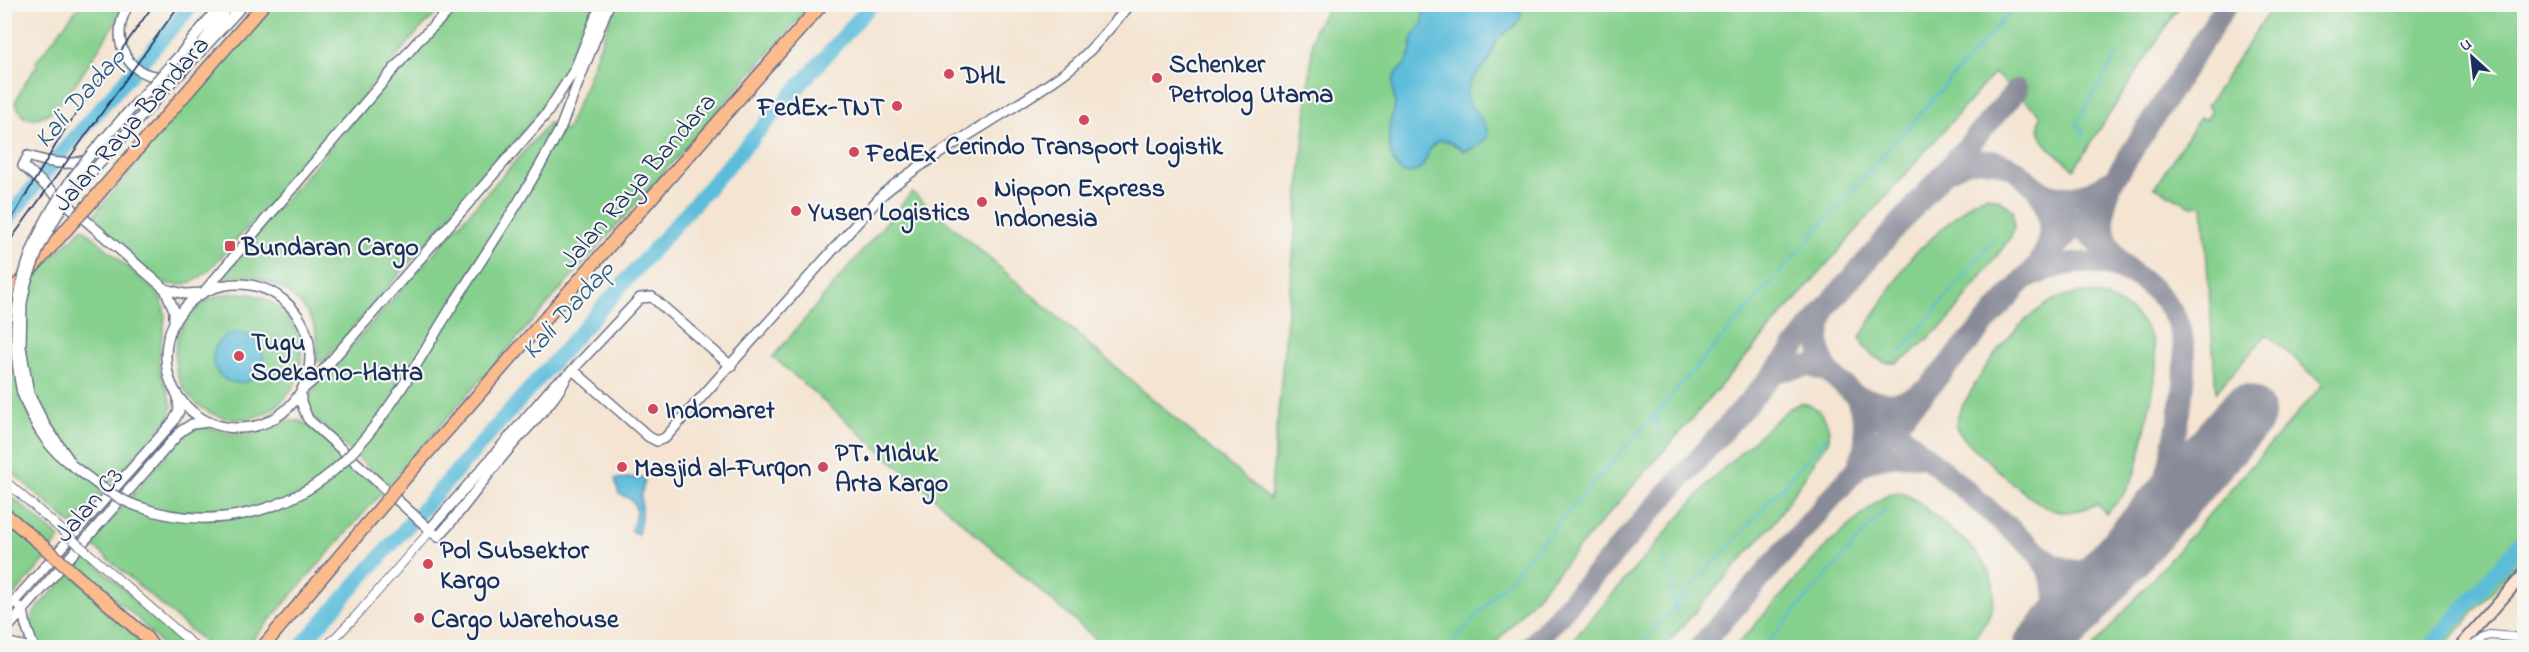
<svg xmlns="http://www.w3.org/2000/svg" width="2529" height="652" viewBox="0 0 2529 652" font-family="'Indie Flower',sans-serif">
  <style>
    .green { fill: #85d08d; stroke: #508076; stroke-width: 1.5 }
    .water { fill: #5bbcda; stroke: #3b769c; stroke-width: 1.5 }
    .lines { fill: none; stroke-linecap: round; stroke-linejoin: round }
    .stream { stroke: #5bbcda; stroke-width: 2 }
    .river { stroke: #5bbcda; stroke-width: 15 }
    .taxiway { stroke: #888a98; stroke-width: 22 }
    .runway { stroke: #888a98; stroke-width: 58 }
    .minor-casing { stroke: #676e86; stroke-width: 10 }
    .tertiary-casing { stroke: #676e86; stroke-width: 12 }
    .secondary-casing { stroke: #676e86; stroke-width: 14 }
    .primary-casing { stroke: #676e86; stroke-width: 15 }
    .minor { stroke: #fff; stroke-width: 8 }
    .tertiary { stroke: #fff; stroke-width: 9 }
    .secondary { stroke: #fde4d1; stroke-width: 10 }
    .primary { stroke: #fbbb8d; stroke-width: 12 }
    .tram { stroke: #1b2f5e; stroke-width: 1.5 }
    .minor-bridge-casing { stroke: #676e86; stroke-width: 10; stroke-linecap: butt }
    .tertiary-bridge-casing { stroke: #676e86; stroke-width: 12; stroke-linecap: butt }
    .primary-bridge-casing { stroke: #676e86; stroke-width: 15; stroke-linecap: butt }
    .minor-bridge { stroke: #fff; stroke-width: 8 }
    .tertiary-bridge { stroke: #fff; stroke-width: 9 }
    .primary-bridge { stroke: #fbbb8d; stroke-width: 12 }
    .poi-dot { fill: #d1495b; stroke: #f6f6f2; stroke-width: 2 }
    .labels { text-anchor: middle; stroke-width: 4.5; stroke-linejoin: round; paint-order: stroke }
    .poi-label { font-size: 26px; font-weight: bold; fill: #1b2f5e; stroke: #f6f6f2; text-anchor: start }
    .street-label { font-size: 26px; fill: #1b2f5e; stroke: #f6f6f2 }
    .water-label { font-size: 27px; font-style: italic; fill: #2e5983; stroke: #f6f6f2 }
  </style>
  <rect width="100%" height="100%" fill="#f6f6f2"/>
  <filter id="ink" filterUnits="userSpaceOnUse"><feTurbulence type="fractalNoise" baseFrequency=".0167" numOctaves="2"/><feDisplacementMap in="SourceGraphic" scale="12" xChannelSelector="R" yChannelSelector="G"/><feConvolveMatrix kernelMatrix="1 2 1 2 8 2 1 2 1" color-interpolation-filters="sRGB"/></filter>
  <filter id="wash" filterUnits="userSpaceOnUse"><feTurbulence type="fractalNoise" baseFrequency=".008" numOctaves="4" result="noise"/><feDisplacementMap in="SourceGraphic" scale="24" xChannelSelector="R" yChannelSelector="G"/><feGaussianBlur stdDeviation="1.35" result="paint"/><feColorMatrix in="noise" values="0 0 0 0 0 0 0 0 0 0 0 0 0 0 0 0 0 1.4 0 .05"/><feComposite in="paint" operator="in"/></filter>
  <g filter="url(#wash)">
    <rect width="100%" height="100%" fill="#f4e4d1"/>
    <!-- green -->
    <path class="green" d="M80,5H126C110,29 69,102 47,114C40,118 32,119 24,117L15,103L23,86L37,66L36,62Z
      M273,5H446L420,29L292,179L208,271L196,280L181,285L160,283L90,220L175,116Z
      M463,5H594C580,50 557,88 528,126L325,360L317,362C318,351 319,339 315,328C301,292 260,269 222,278L220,274L426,38Z
      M615,5H811L388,485L314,418L309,406L310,393L549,123L566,131L586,84Z
      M1329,5H2180L2074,169C2057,154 2032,141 2041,115L1994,73L1492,647H1105L773,357L912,192L1270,500L1314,30Z
      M2273,5H2524V555L2443,647H2093L2323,384L2267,334L2216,392L2203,205L2191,206L2155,187L2200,117L2206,120L2212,111L2207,106Z
      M1988,196L1999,199L2013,210L2014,229L2010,238L1949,320L1908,356L1896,363H1885L1873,356L1864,347L1860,337L1911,257L1974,200Z
      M83,228L156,292C175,315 157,338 159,365C161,383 178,401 169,419L72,525L5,466V312L45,264Z
      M2090,293C2125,301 2156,323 2156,364C2156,380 2152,398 2148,414C2144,436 2139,471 2127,489C2122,498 2113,506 2106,514L2097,504C2086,508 2073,513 2061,512C2035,509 1988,460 1967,442C1962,436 1956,431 1956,423C1957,412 1965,402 1970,393C1990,357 2016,321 2054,300C2065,294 2077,293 2090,293Z
      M175 356a63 63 0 1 1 126 0a63 63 0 1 1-126 0Z
      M1800,403C1818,404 1832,422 1829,440L1773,524L1664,647H1567L1714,477L1788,409Z
      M287,421H300L312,428L383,491L246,647H210L91,544L178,441C206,413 212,437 245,434C259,433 273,426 287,421Z
      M5,491L60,538L51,549L5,508Z
      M1900,493C1918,498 1931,513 1945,525C1971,546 2002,570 1992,608C1988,622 1976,636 1968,647H1735L1823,549L1878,501L1888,495Z
      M4,521L48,556L13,597L5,601Z
      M86,555L188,647H164L137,618L77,566Z
      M71,573L145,647H36C34,641 29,632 29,625C30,610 60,585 71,573Z"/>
    <!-- water -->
    <path class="water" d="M1422,5H1519C1527,25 1507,28 1497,40C1493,45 1493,52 1490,58C1483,68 1471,76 1468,88C1461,111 1491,117 1487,138L1476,147L1465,151L1448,141H1438C1424,148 1429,168 1414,172C1391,179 1388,144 1389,128C1390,120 1394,113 1395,105C1395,96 1390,89 1394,78C1397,71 1404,67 1408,60C1412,53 1410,45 1413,38C1422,21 1426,27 1422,5Z
      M213 358a25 25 0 1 1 50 0a25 25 0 1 1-50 0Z
      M642,477L645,481L641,495V517L638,534L631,531C638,513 640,500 619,494L615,479Z"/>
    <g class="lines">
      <!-- stream -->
      <path class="stream" d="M2081,137L2085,132L2076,125L2118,53
        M1901,352L1995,238
        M1655,414L1660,437
        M1665,557L1676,615
        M1448,648L2017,4
        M1637,648L1827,437
        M1763,648L1885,509"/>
      <!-- river -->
      <path class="river" d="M4,223L68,145L193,4
        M299,648L872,4
        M2429,648L2524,539"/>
      <!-- taxiway -->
      <path class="taxiway" d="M1950,170C1972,157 1993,157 2016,170L2137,277C2198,316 2188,371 2176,432C2171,457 2166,483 2154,506C2146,522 2134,537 2125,553
        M2110,189C2101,211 2101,235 2115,255
        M2041,190C2061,202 2090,196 2108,182
        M2038,191C2051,211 2054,238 2041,259
        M2033,276C2063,261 2098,257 2128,273
        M1824,313C1816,333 1817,362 1834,377
        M1776,371L1809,366L1828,372L2050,563C2078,575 2099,576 2122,555
        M1859,463C1870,441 1865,419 1856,396C1879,403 1900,408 1921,392
        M1860,466C1881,453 1902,455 1926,457L1923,454
        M2040,557C2060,586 2062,614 2044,645
        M1530,648L1776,371L1827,306L2017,90
        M1699,648L2017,287L2059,244L2109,187L2227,4"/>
      <!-- runway -->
      <path class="runway" d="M2042,648L2246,414"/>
    </g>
  </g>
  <g filter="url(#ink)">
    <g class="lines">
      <!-- minor casing -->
      <g class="minor-casing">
        <path id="minor" d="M4,480L64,532
          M87,552L197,648
          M325,648L356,616L431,530
          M2472,648L2484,637L2490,635L2524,638"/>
      </g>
      <!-- tertiary casing -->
      <g class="tertiary-casing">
        <path id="tertiary" d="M129,4C104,43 134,91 181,72
          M202,43L230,4
          M179,56L221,4
          M180,74L244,4
          M560,129L609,4
          M114,142C89,168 60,167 28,156L23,166L165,289L185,294L203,293
          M166 356a72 72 0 1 1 144 0a72 72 0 1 1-144 0Z
          M165,289L174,310V322
          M203,293L417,42L456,4
          M573,370L649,437L657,441L665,438L883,194C940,147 1008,115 1067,71C1091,53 1110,26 1131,4
          M567,376C554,404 528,426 509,449C484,478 464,509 438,537L308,419L301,402V391L318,376L547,113L575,69L601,4
          M73,466L101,487
          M430,529L555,384L567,376L640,298L652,297L731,366
          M20,607L23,610L26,626L34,648
          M4,613L173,422L179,411L178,398
          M4,632L181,431L192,424L209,422
          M4,642L31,648"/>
      </g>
      <!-- secondary casing -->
      <g class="secondary-casing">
        <path id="secondary" d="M2459,648L2524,574"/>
      </g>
      <!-- primary casing -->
      <g class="primary-casing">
        <path id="primary" d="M86,208L264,4
          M4,300L72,223
          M398,486L822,4
          M4,513L50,552
          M70,570L145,636L154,648
          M262,648L388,499"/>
      </g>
      <!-- minor -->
      <use href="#minor" class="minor"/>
      <!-- tertiary -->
      <use href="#tertiary" class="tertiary"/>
      <!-- secondary -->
      <use href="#secondary" class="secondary"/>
      <!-- primary -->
      <use href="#primary" class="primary"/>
      <!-- tram -->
      <path class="tram" d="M4,232L64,131L154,4
        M4,249L180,4"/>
      <!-- minor-bridge casing -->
      <g class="minor-bridge-casing">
        <path id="minor-bridge" d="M64,532L87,552"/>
      </g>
      <!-- tertiary-bridge casing -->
      <g class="tertiary-bridge-casing">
        <path id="tertiary-bridge" d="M70,461L45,425L29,394L21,347L22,303L26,283L40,246L62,206L183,69
          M73,466C47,449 33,422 22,393C0,289 39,211 106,137C130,110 154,83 179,56
          M101,487C112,494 124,502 137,506C206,532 289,515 343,462C389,417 420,357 454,303C491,245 529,189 560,129"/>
      </g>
      <!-- primary-bridge casing -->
      <g class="primary-bridge-casing">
        <path id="primary-bridge" d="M72,223L86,208
          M388,499L398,486
          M50,552L70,570"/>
      </g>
      <!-- minor-bridge -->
      <use href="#minor-bridge" class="minor-bridge"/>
      <!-- tertiary-bridge -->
      <use href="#tertiary-bridge" class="tertiary-bridge"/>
      <!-- primary-bridge -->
      <use href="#primary-bridge" class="primary-bridge"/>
    </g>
  </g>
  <!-- markers -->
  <g class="poi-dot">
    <circle cx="949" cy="74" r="6"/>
    <circle cx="1157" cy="78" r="6"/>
    <circle cx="897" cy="106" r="6"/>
    <circle cx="1084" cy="120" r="6"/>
    <circle cx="854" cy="152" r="6"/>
    <circle cx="982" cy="202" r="6"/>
    <circle cx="796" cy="211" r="6"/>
    <rect x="224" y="240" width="12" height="12" rx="3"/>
    <circle cx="239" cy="356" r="6"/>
    <circle cx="653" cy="409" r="6"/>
    <circle cx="622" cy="467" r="6"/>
    <circle cx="823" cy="467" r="6"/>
    <circle cx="428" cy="564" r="6"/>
    <circle cx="419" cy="618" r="6"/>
  </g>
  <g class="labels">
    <!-- poi labels -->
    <g class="poi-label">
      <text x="1169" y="72">Schenker<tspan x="1169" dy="30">Petrolog Utama</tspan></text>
      <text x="961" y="83">DHL</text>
      <text x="885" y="115" text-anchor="end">FedEx-TNT</text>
      <text x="1084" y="154" text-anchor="middle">Cerindo Transport Logistik</text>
      <text x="866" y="161">FedEx</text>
      <text x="994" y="196">Nippon Express<tspan x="994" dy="30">Indonesia</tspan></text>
      <text x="808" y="220">Yusen Logistics</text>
      <text x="242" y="255">Bundaran Cargo</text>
      <text x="251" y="350">Tugu<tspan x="251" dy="30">Soekarno-Hatta</tspan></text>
      <text x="665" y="418">Indomaret</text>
      <text x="835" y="461">PT. MIduk<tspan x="835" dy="30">Arta Kargo</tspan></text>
      <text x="634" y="476">Masjid al-Furqon</text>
      <text x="440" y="558">Pol Subsektor<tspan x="440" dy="30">Kargo</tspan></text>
      <text x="431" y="627">Cargo Warehouse</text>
    </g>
    <!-- street labels -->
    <g class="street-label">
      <text transform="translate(130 123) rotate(-49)" y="9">Jalan Raya Bandara</text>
      <text transform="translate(637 180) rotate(-49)" y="9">Jalan Raya Bandara</text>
      <text transform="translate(88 504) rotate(-49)" y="9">Jalan C3</text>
    </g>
    <!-- water labels -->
    <g class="water-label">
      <text transform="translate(79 97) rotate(-49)" y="9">Kali Dadap</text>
      <text transform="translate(567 309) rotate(-48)" y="9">Kali Dadap</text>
    </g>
  </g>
  <!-- margin -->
  <rect width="2529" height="652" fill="none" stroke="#f6f6f2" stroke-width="24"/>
  <!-- north arrow -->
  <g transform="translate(2472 57) rotate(333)" stroke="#f6f6f2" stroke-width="4.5" paint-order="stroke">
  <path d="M0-4.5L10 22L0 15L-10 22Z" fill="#1b2f5e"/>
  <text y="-9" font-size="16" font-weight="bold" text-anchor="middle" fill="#1b2f5e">U</text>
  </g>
</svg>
